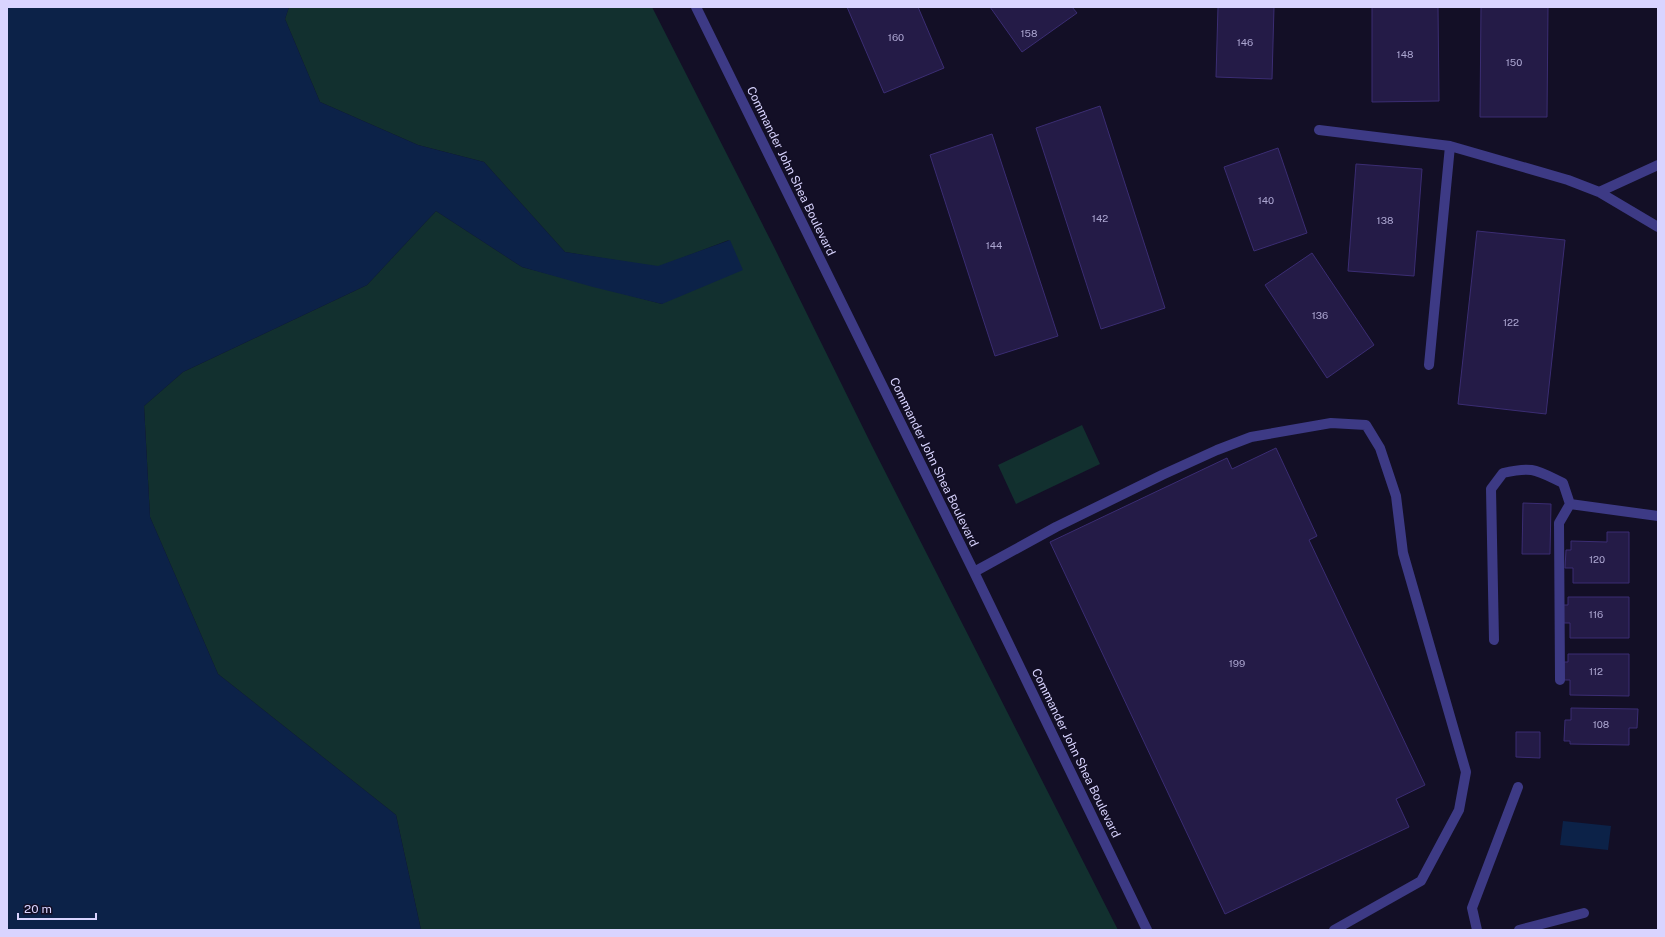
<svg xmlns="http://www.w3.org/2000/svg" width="1665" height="937" viewBox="0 0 1665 937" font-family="'Public Sans',sans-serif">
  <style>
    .green { fill: #12302f }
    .water { fill: #0c2248 }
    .building { fill: #241b47; stroke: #3b2d73 }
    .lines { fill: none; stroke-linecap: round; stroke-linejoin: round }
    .minor { stroke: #3d3a85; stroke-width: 10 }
    .labels { text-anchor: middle; stroke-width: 3.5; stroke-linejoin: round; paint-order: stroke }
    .number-label { font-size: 10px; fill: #aca6d1 }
    .street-label { font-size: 12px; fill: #d9d4ff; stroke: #130f26 }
  </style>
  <rect width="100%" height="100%" fill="#130f26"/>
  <!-- green -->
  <path class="green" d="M289,7H652L774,247L872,446L1118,930H421L396,815L218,674L150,517L144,406L183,372L367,285L436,211L522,267L662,304L729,240L658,267L565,252L484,162L418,145L320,102L285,19Z
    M1082,425L1100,464L1016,504L998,465Z"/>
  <!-- water -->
  <path class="water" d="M7,7H289L285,19L320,102L418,145L484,162L565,252L658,266L730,240L743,270L662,304L593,287L522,267L436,211L367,285L183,372L144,406L150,517L218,674L396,815L421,930H7Z
    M1563,821L1611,826L1608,850L1560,845Z"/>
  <!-- building -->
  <path class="building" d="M847,7H918L944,68L884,93Z
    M990,7H1072L1077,13L1022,52Z
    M1218,7H1274L1272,79L1216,77Z
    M1372,7H1438L1439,101L1372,102Z
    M1481,7H1548L1547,117H1480Z
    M1100,106L1165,308L1101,329L1036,128Z
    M992,134L1058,336L995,356L930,155Z
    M1278,148L1307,233L1254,251L1224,167Z
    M1356,164L1422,169L1414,276L1348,271Z
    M1477,231L1565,240L1546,414L1458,404Z
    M1312,253L1374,345L1327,378L1265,285Z
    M1276,448L1317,536L1309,540L1425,785L1396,799L1409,827L1225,914L1050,542L1227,458L1232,469Z
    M1523,503L1551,504L1550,554H1522Z
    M1607,532H1629V583H1573V568H1565L1566,550H1571V541L1607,542Z
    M1568,597H1629V638H1570V623H1562L1563,605H1568Z
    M1568,654H1629V696L1570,695V680H1562L1563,662H1568Z
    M1571,708L1638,709L1637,728H1629V745L1570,744V741H1564L1565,720H1571Z
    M1516,732H1540V758L1516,757Z"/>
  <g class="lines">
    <!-- minor -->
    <path class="minor" d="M696,7L974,572L1147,930
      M1319,130L1450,146L1568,180L1599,192
      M1658,165L1599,192L1658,227
      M1429,365L1450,146
      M1570,504L1658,516
      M974,572L1056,527L1162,475L1217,450L1251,437L1331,423L1366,425L1380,448L1396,496L1403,553L1466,772L1459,810L1421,881L1334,930
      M1494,640L1491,489L1503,473C1533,466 1536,470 1563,483L1570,504L1559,523L1560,680
      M1477,930L1472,908L1518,787
      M1519,930L1584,913"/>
  </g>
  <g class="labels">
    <!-- number labels -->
    <g class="number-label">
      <text x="1029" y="37">158</text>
      <text x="896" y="41">160</text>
      <text x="1245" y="46">146</text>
      <text x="1405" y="58">148</text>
      <text x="1514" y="66">150</text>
      <text x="1266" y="204">140</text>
      <text x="1100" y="222">142</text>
      <text x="1385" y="224">138</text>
      <text x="994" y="249">144</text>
      <text x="1320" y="319">136</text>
      <text x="1511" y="326">122</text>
      <text x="1597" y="563">120</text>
      <text x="1596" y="618">116</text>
      <text x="1237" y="667">199</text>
      <text x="1596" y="675">112</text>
      <text x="1601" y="728">108</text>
    </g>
    <!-- street labels -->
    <g class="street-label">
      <text transform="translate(791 171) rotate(64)" y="4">Commander John Shea Boulevard</text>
      <text transform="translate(934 462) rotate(64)" y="4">Commander John Shea Boulevard</text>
      <text transform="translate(1076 753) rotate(64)" y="4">Commander John Shea Boulevard</text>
    </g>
  </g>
  <!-- border -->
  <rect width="1665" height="937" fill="none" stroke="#d9d4ff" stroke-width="16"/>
  <!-- scale -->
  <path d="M18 913v6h78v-6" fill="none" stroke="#d9d4ff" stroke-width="2"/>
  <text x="24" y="913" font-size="12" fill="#d9d4ff" stroke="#130f26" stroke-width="3" paint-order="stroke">20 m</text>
</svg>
